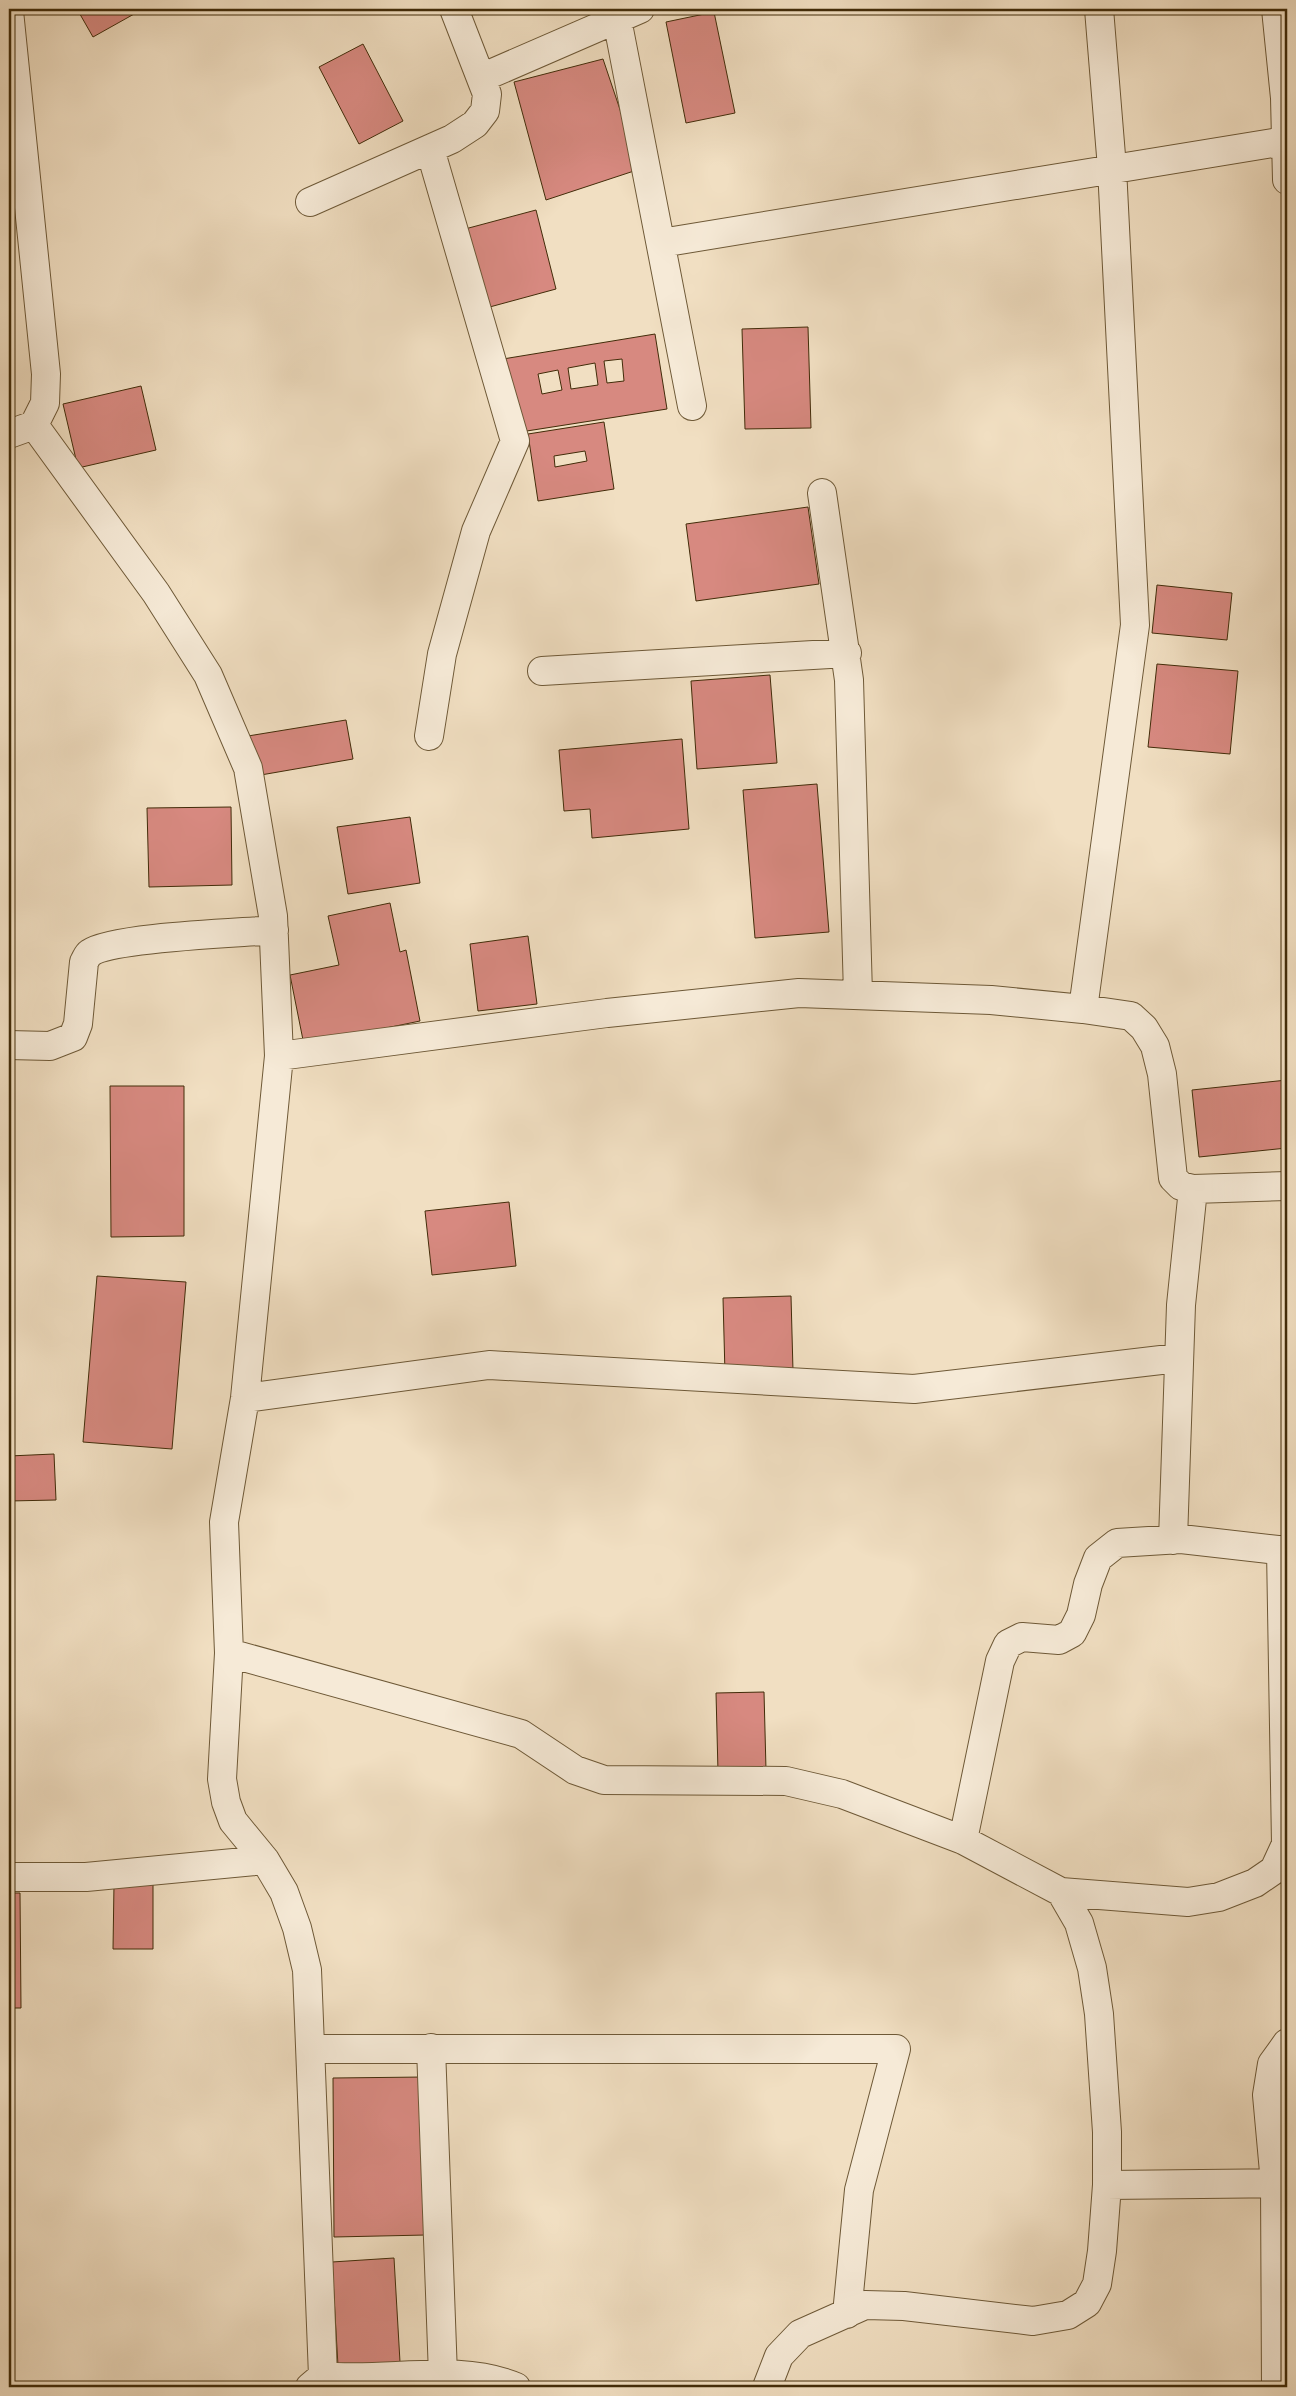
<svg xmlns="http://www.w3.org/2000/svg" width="1296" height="2396" viewBox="0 0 1296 2396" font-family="'Gentium Book Plus',serif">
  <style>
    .building { fill: #d78980; stroke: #422c09; fill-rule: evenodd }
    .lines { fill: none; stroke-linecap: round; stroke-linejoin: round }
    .minor-casing { stroke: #6e5937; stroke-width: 30 }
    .minor { stroke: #f6ead7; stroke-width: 28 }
  </style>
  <rect width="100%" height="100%" fill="#f1dfc2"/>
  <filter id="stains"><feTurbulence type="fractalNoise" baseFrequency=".004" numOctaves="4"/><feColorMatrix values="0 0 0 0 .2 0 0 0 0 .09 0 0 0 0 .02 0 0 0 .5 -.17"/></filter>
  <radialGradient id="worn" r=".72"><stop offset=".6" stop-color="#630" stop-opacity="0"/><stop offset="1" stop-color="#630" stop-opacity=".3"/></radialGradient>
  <!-- building -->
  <path class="building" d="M77,9H143L93,37Z
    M714,12L735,113L686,123L666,22Z
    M363,44L403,121L359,144L319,67Z
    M603,59L640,169L546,200L514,82Z
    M536,210L556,289L486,308L465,229Z
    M808,327L811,428L745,429L742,329Z
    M655,334L667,409L514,433L503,359ZM622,359L624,381L607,383L604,361ZM595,363L598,385L571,389L568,368ZM558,370L562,390L542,394L538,374Z
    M141,386L156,450L78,468L63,404Z
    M604,422L614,489L538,501L528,434ZM585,451L587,461L555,467L554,456Z
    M808,507L819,584L696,601L686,524Z
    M1157,585L1232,593L1227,640L1152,633Z
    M1157,664L1238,671L1230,754L1148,747Z
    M770,675L777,763L697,769L691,681Z
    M346,720L353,759L255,776L248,736Z
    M682,739L689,829L592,838L590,809L564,811L559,750Z
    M817,784L829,932L755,938L743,790Z
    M231,807L232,885L149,887L147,808Z
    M410,817L420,883L348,894L337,827Z
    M390,903L400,952L406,950L420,1021L304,1045L290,975L339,965L328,916Z
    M528,936L537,1004L478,1011L470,944Z
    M1287,1080V1148L1199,1157L1192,1090Z
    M110,1086H184V1236L111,1237Z
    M509,1202L516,1266L432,1275L425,1211Z
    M97,1276L186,1282L172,1449L83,1442Z
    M791,1296L793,1371L725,1374L723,1298Z
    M54,1454L56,1500L9,1501V1456Z
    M764,1692L766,1770L718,1772L716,1693Z
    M153,1883V1949H113L114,1884Z
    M9,1893H20L21,2008H9Z
    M424,2077L426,2235L334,2237L333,2078Z
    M394,2258L400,2362L338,2366L332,2262Z"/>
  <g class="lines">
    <!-- minor casing -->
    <g class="minor-casing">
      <path id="minor" d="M1276,9L1285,98L1287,180
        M9,11L46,374L45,403L34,425L9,434
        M617,19L692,406
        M481,78L640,9
        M310,202L452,139L475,124L485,111L487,94L454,9
        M661,243L1285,141
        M34,425L156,593L208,675L248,768L273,916L279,1056L245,1398L224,1522L229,1653L222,1779L226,1802L233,1821L265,1860L284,1892L297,1928L307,1970L323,2376L310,2387
        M822,493L849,680L858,994
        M542,671L847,653
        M429,736L442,654L476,531L515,441L430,149
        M1083,1009L1135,625L1112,168L1099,9
        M9,1045L50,1046L73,1037L78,1024L84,962C86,959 87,955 90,953C112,937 240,933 274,930
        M279,1056L607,1013L799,993L991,1000L1083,1009L1131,1016L1144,1028L1155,1046L1162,1074L1173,1178L1181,1186L1193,1189L1287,1186
        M245,1398L489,1365L914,1389L1178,1358
        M1173,1540L1181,1305L1193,1189
        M229,1653L521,1734L575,1770L604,1780L786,1781L842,1794L963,1840L1061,1892L1188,1902L1219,1897L1255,1883L1274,1870L1286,1844L1281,1550
        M963,1840L1000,1661L1008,1644L1022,1637L1059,1640L1072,1633L1081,1615L1088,1584L1098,1558L1117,1543L1181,1539L1287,1551
        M9,1877H86L265,1860
        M431,2048L443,2375
        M311,2049H896L859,2190L847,2314
        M1107,2185L1287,2183
        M323,2376C386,2383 456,2362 516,2387
        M767,2387L779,2356L800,2334L865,2305L904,2306L1033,2321L1068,2315L1087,2303L1097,2284L1102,2251L1107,2185V2132L1099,2014L1092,1968L1079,1923L1061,1892
        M1276,2387L1275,2183L1267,2095L1272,2064L1287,2043"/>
    </g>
    <!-- minor -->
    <use href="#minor" class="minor"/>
  </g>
  <!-- margin -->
  <rect width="1296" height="2396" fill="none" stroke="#f1dfc2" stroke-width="30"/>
  <rect x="10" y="10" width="1276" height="2376" fill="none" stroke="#422c09" stroke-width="2.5"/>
  <rect x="15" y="15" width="1266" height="2366" fill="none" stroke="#422c09"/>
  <rect width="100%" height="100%" filter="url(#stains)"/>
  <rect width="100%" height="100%" fill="url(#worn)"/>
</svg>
